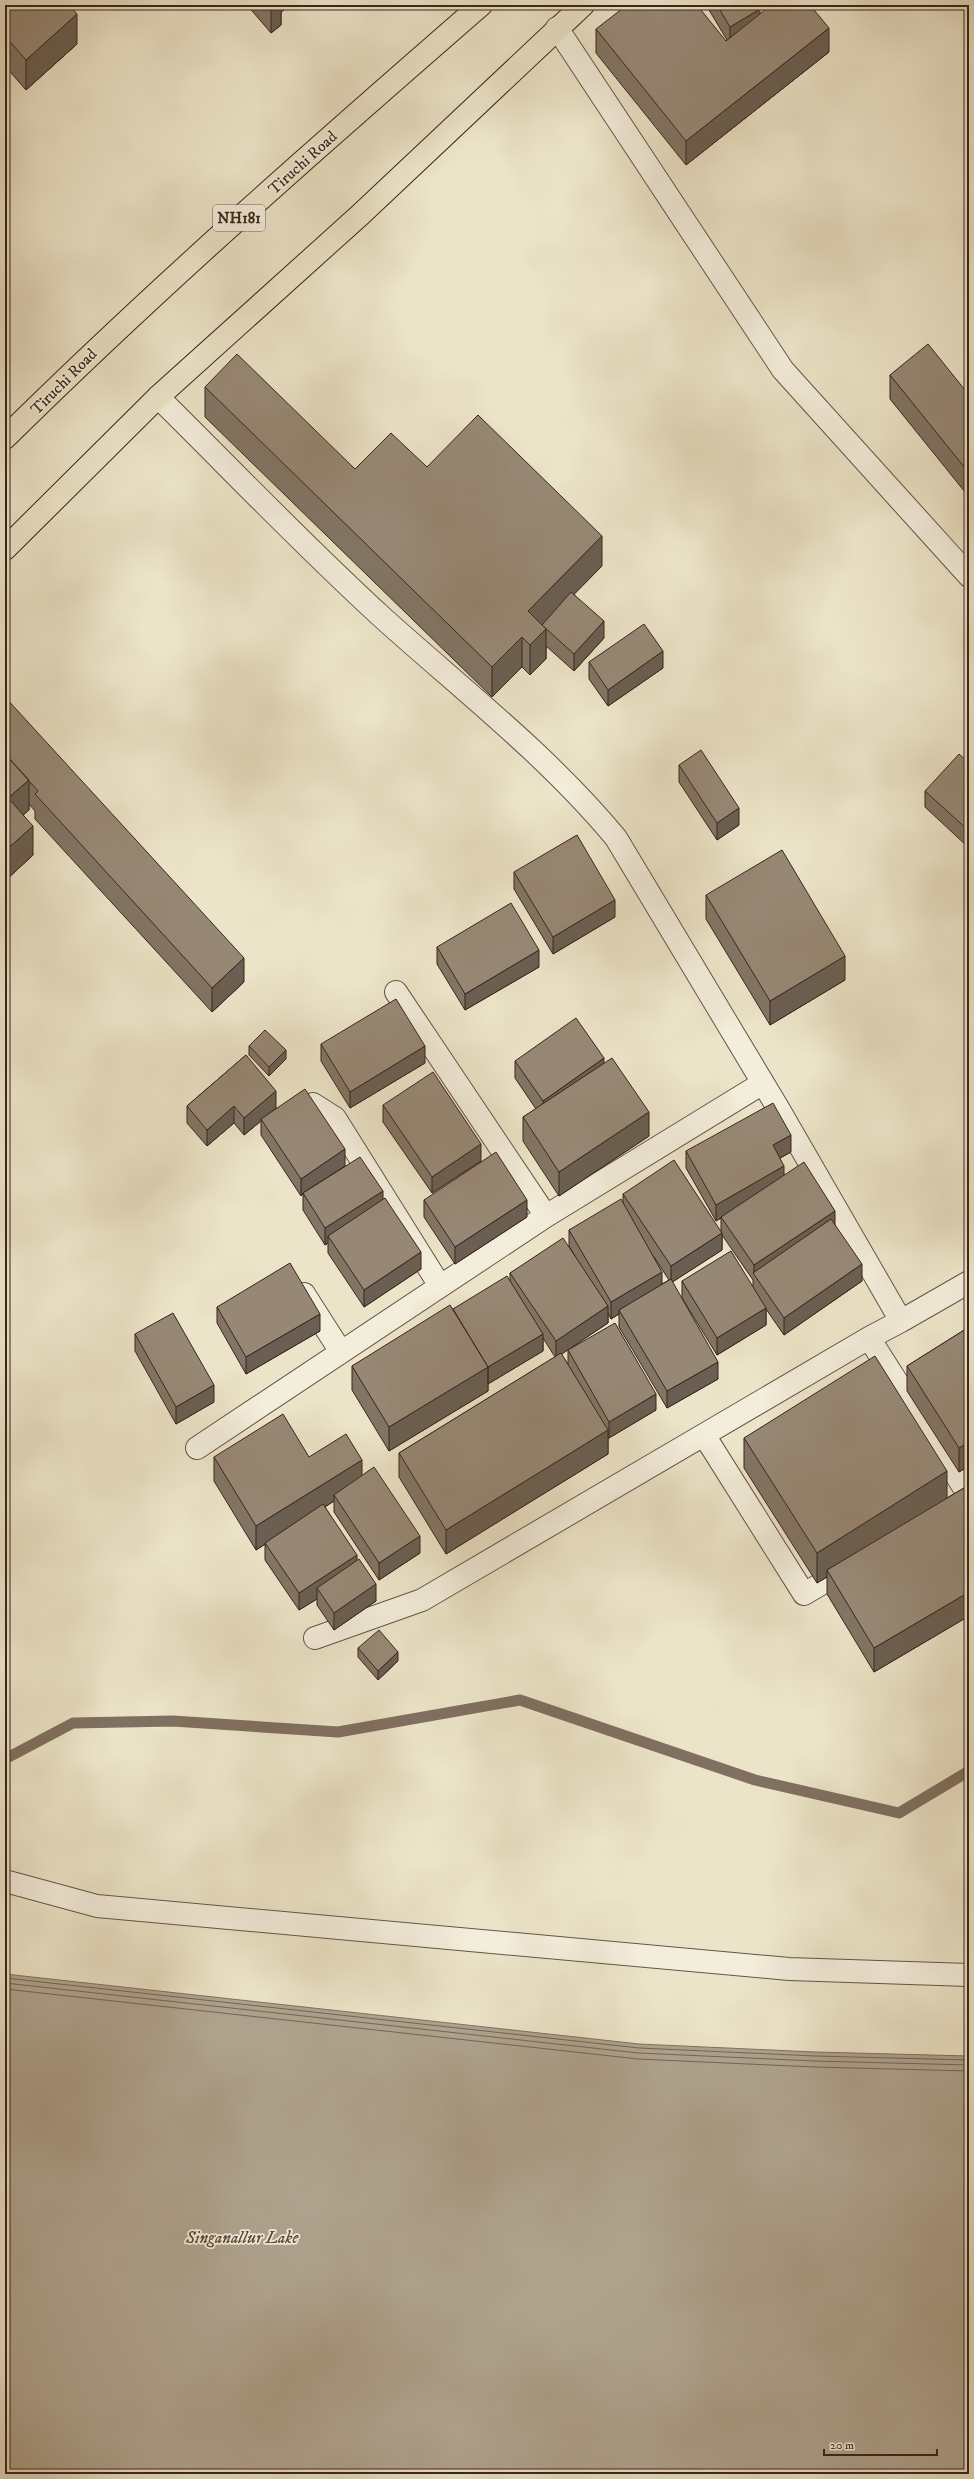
<svg xmlns="http://www.w3.org/2000/svg" width="974" height="2479" viewBox="0 0 974 2479" font-family="'IM FELL DW Pica',serif">
  <style>
    .water { fill: #afa38e; stroke: #807060 }
    .lines { fill: none; stroke-linecap: round; stroke-linejoin: round }
    .shore { stroke: #746455; stroke-width: 1 }
    .stream { stroke: #807060; stroke-width: 11 }
    .street-casing { stroke: #665447; stroke-width: 24 }
    .highway-casing { stroke: #3a241c; stroke-width: 24 }
    .street { stroke: #f3eddb; stroke-width: 22 }
    .highway { stroke: #ece4c8; stroke-width: 22 }
    .wall { fill: #827565; stroke: #3a241c; fill-rule: evenodd }
    .shaded-wall { fill: #6a5f52; stroke: #3a241c }
    .building { fill: #978875; stroke: #3a241c }
    .labels { text-anchor: middle; stroke-width: 3.5; stroke-linejoin: round; paint-order: stroke }
    .shield { fill: #f3eddb; stroke: #726055; stroke-width: 1 }
    .shield-label { font-size: 15px; font-weight: bold; fill: #3a241c }
    .street-label { font-size: 16px; fill: #3a241c; stroke: #f3eddb }
    .water-label { font-size: 17px; font-style: italic; fill: #5d4a3e; stroke: #f3eddb }
  </style>
  <rect width="100%" height="100%" fill="#ece4c8"/>
  <filter id="stains"><feTurbulence type="fractalNoise" baseFrequency=".005" numOctaves="4"/><feColorMatrix values="0 0 0 0 .2 0 0 0 0 .09 0 0 0 0 .02 0 0 0 .5 -.17"/></filter>
  <radialGradient id="worn" r=".72"><stop offset=".6" stop-color="#630" stop-opacity="0"/><stop offset="1" stop-color="#630" stop-opacity=".3"/></radialGradient>
  <!-- water -->
  <path class="water" d="M5,1974L639,2044L815,2052L969,2056V2474H5Z"/>
  <g class="lines">
    <!-- shore -->
    <path class="shore" d="M5,1978L639,2048L815,2056L969,2060
      M5,1983L638,2053L815,2061L969,2065
      M5,1989L638,2059L814,2067L969,2071"/>
    <!-- stream -->
    <path class="stream" d="M5,1759L73,1723L173,1721L338,1732L520,1700L755,1780L899,1813L969,1771"/>
    <!-- street casing -->
    <g class="street-casing">
      <path id="street" d="M557,28L783,370L969,576
        M158,397C233,471 306,548 384,619C463,690 548,756 616,838L778,1108L901,1321L869,1338L422,1600L315,1638
        M396,992L546,1216L763,1083
        M313,1104L335,1118L440,1286
        M304,1294L341,1352
        M901,1321L969,1282
        M869,1338L963,1486L969,1485
        M704,1435L804,1594L853,1565
        M197,1448L546,1216
        M5,1881L97,1906L789,1969L969,1975"/>
    </g>
    <!-- highway casing -->
    <g class="highway-casing">
      <path id="highway" d="M5,438C158,287 319,146 481,5
        M5,549L158,397L360,215L583,5"/>
    </g>
    <!-- street -->
    <use href="#street" class="street"/>
    <!-- highway -->
    <use href="#highway" class="highway"/>
  </g>
  <!-- wall -->
  <path class="wall" d="M5,5L77,44L26,90L5,66Z
    M247,5H290L281,12V25L271,33Z
    M706,5H757L760,14L829,52L686,165L596,53V29L726,41L727,40Z
    M890,375L969,395V497L890,399Z
    M205,387L355,469L427,467L602,566L574,594L604,638L574,671L546,646V659L530,675L522,667L492,697L205,417Z
    M589,662L663,668L608,706L589,679Z
    M5,697L244,982L212,1012L35,819V811L29,804V810L23,815L33,855L5,881Z
    M969,763V848L925,807V791Z
    M679,765L739,825L717,840L679,782Z
    M514,872L615,917L553,954L514,889Z
    M706,895L845,980L770,1025L706,919Z
    M437,947L539,967L465,1010L437,964Z
    M321,1044L425,1063L350,1108L321,1061Z
    M249,1046L286,1059L269,1076L249,1055Z
    M246,1055L276,1108L272,1111L345,1166L383,1200L421,1269L364,1307L328,1253V1243L325,1245L303,1210V1194L301,1196L261,1135V1121L244,1135L234,1123L207,1146L187,1123V1106Z
    M515,1061L604,1063L649,1136L559,1196L523,1141V1117L536,1109L515,1078Z
    M383,1105L481,1161L432,1193L383,1122Z
    M686,1151L791,1152L780,1158L784,1175L835,1225L862,1281L784,1335L766,1309V1325L717,1355L682,1298V1281L753,1286V1280L722,1235V1250L672,1282L718,1379L667,1408L619,1327V1314L611,1319L608,1313V1323L561,1354L568,1364V1350L656,1410L609,1438H608V1454L446,1554L399,1477V1453L555,1357L543,1338V1351L488,1384V1391L389,1451L352,1390V1366L453,1309L510,1281V1273L575,1256L569,1246V1230L623,1204V1194L721,1232V1218L716,1221L686,1168ZM654,1257L669,1280L662,1284Z
    M424,1200L527,1217L455,1264L424,1217Z
    M217,1307L320,1331L246,1374L217,1323Z
    M969,1327V1466L959,1472L907,1391V1366Z
    M135,1334L214,1402L176,1424L135,1351Z
    M744,1438L947,1498L969,1485V1616L874,1672L827,1594V1577L817,1583L744,1468Z
    M214,1457H309L362,1476L420,1553L379,1580L334,1512V1501L325,1507L357,1560L376,1601L334,1630L317,1605V1599L299,1610L265,1560V1544L256,1550L214,1481Z
    M358,1648L398,1661L378,1680L358,1657Z"/>
  <!-- shaded-wall -->
  <path class="shaded-wall" d="M271,5H290L281,12V25L271,33Z
    M760,9V26L730,44V27Z
    M77,14V44L26,90V60Z
    M829,28V52L686,165V141Z
    M602,536V566L543,626L528,611Z
    M604,621V638L574,671V654Z
    M546,629V659L530,675V645Z
    M522,637V667L492,697V667Z
    M663,651V668L608,706V690Z
    M29,780V810L8,828V798Z
    M739,808V825L717,840V823Z
    M33,826V855L5,881V851Z
    M615,900V917L553,954V937Z
    M539,950V967L465,1010V994Z
    M845,956V980L770,1025V1001Z
    M244,958V982L212,1012V988Z
    M425,1046V1063L350,1108V1092Z
    M286,1050V1059L269,1076V1067Z
    M604,1058V1075L543,1118V1101Z
    M276,1091V1108L262,1120L261,1119V1121L244,1135V1118Z
    M234,1106V1123L207,1146V1130Z
    M649,1112V1136L559,1196V1172Z
    M791,1135V1152L773,1162V1145Z
    M481,1144V1161L432,1193V1177Z
    M345,1149V1166L303,1193V1194L301,1196V1179Z
    M784,1166V1183L721,1217V1218L716,1221V1205Z
    M383,1191V1208L328,1236V1243L325,1245V1228Z
    M527,1200V1217L455,1264V1247Z
    M835,1211V1228L754,1274V1265Z
    M722,1233V1250L671,1283V1266Z
    M421,1252V1269L364,1307V1290Z
    M862,1264V1281L784,1335V1318Z
    M662,1272V1289L619,1310V1314L611,1319V1302Z
    M608,1306V1323L556,1358V1341Z
    M766,1308V1325L717,1355V1338Z
    M320,1314V1331L246,1374V1357Z
    M543,1334V1351L488,1384V1367Z
    M718,1362V1379L667,1408V1391Z
    M488,1367V1391L389,1451V1427Z
    M214,1385V1402L176,1424V1407Z
    M656,1394V1410L609,1438V1422Z
    M608,1430V1454L446,1554V1530Z
    M969,1442V1466L959,1472V1448Z
    M362,1460V1484L334,1495V1501L256,1550V1526Z
    M947,1471V1501L827,1570V1577L817,1583V1553Z
    M420,1536V1553L379,1580V1563Z
    M357,1555V1572L317,1588V1599L299,1610V1593Z
    M376,1584V1601L334,1630V1613Z
    M969,1592V1616L874,1672V1648Z
    M398,1652V1661L378,1680V1671Z"/>
  <!-- building -->
  <path class="building" d="M5,5H69L77,14L26,60L5,36Z
    M627,5H697L726,41L771,5H810L829,28L686,141L596,29Z
    M717,5H757L760,9L730,27Z
    M928,344L969,395V473L890,375Z
    M237,354L355,469L391,433L427,467L478,415L602,536L528,611L546,629L530,645L522,637L492,667L205,387Z
    M571,592L604,621L574,654L542,625Z
    M644,624L663,651L608,690L589,662Z
    M5,697L244,958L212,988L35,794L38,791L5,754Z
    M701,750L739,808L717,823L679,765Z
    M5,754L29,780L8,798L33,826L5,851Z
    M959,754L969,763V831L925,791Z
    M577,835L615,900L553,937L514,872Z
    M782,850L845,956L770,1001L706,895Z
    M511,903L539,950L465,994L437,947Z
    M396,999L425,1046L350,1092L321,1044Z
    M576,1018L604,1058L543,1101L515,1061Z
    M265,1030L286,1050L269,1067L249,1046Z
    M246,1055L276,1091L244,1118L234,1106L207,1130L187,1106Z
    M612,1058L649,1112L559,1172L523,1117Z
    M433,1072L481,1144L432,1177L383,1105Z
    M305,1089L345,1149L301,1179L261,1119Z
    M773,1103L791,1135L773,1145L784,1166L716,1205L686,1151Z
    M496,1152L527,1200L455,1247L424,1200Z
    M360,1157L383,1191L325,1228L303,1193Z
    M674,1160L722,1233L671,1266L623,1194Z
    M804,1162L835,1211L754,1265L721,1217Z
    M385,1198L421,1252L364,1290L328,1236Z
    M621,1199L662,1272L611,1302L569,1230Z
    M831,1219L862,1264L784,1318L753,1273Z
    M563,1238L608,1306L556,1341L510,1273Z
    M731,1251L766,1308L717,1338L682,1281Z
    M290,1263L320,1314L246,1357L217,1307Z
    M507,1276L543,1334L488,1367L453,1309Z
    M671,1279L718,1362L667,1391L619,1310Z
    M450,1305L488,1367L389,1427L352,1366Z
    M173,1313L214,1385L176,1407L135,1334Z
    M615,1323L656,1394L609,1422L568,1350Z
    M969,1327V1442L959,1448L907,1366Z
    M561,1353L608,1430L446,1530L399,1453Z
    M875,1356L947,1471L817,1553L744,1438Z
    M283,1414L309,1457L346,1434L362,1460L256,1526L214,1457Z
    M374,1467L420,1536L379,1563L334,1495Z
    M969,1485V1592L874,1648L827,1570Z
    M323,1504L357,1555L299,1593L265,1543Z
    M359,1559L376,1584L334,1613L317,1588Z
    M379,1630L398,1652L378,1671L358,1648Z"/>
  <g class="labels">
    <!-- shield labels -->
    <rect class="shield" x="213" y="205" width="52" height="26" rx="3"/>
    <g class="shield-label">
      <text x="239" y="223">NH181</text>
    </g>
    <!-- street labels -->
    <g class="street-label">
      <text transform="translate(302 162) rotate(-42)" y="6">Tiruchi Road</text>
      <text transform="translate(63 381) rotate(-45)" y="6">Tiruchi Road</text>
    </g>
    <!-- water labels -->
    <g class="water-label">
      <text x="242" y="2243">Singanallur Lake</text>
    </g>
  </g>
  <!-- margin -->
  <rect width="974" height="2479" fill="none" stroke="#ece4c8" stroke-width="20"/>
  <rect x="6" y="6" width="962" height="2467" fill="none" stroke="#3a241c" stroke-width="2"/>
  <rect x="10" y="10" width="954" height="2459" fill="none" stroke="#3a241c"/>
  <!-- scale -->
  <path d="M824 2449v6h113v-6" fill="none" stroke="#3a241c" stroke-width="2"/>
  <text x="830" y="2449" font-size="12" fill="#3a241c" stroke="#f3eddb" stroke-width="3" paint-order="stroke">20 m</text>
  <rect width="100%" height="100%" filter="url(#stains)"/>
  <rect width="100%" height="100%" fill="url(#worn)"/>
</svg>
